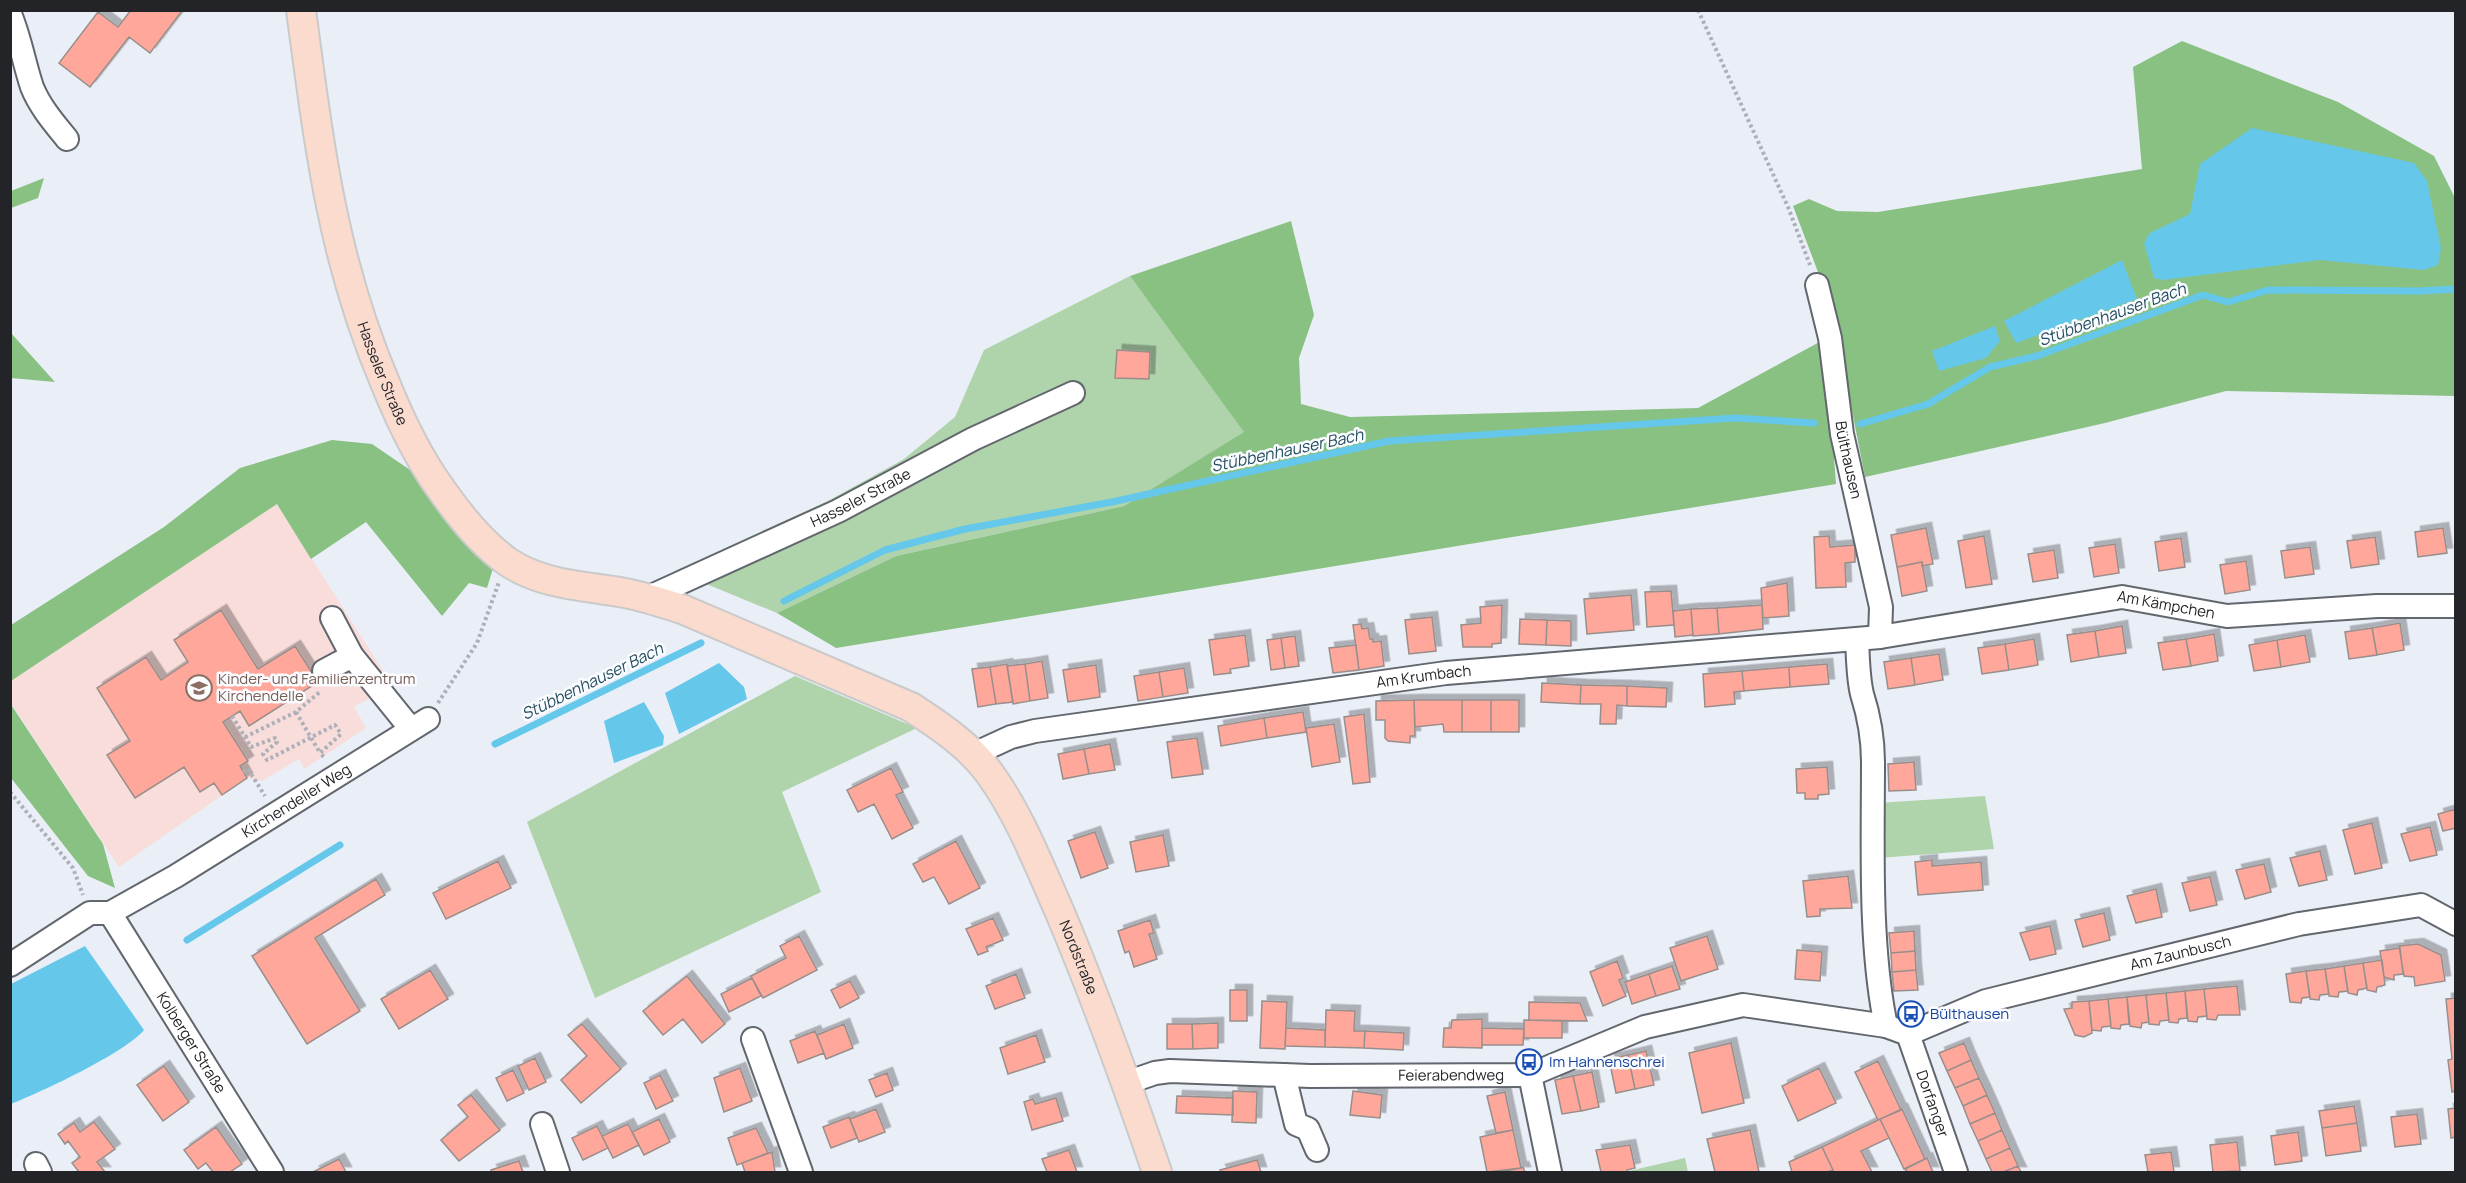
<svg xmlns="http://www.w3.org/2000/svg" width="2466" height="1183" viewBox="0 0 2466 1183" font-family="Manrope,sans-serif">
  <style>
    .education { fill: #f8dddb }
    .green { fill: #afd3ab }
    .forest { fill: #89c183 }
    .water { fill: #65c8eb }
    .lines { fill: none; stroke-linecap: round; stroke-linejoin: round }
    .stream { stroke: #65c8eb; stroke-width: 7 }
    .building { fill: #fea79a; stroke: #988e8c; stroke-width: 1.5; filter: url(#shadow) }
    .minor-casing { stroke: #62666d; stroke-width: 26 }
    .major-casing { stroke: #cacacb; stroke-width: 32 }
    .path { stroke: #adb0b8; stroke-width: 4; stroke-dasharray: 3 3; stroke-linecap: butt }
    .minor { stroke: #fff; stroke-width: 22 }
    .major { stroke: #fbdbcd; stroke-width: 28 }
    .labels { text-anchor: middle; stroke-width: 5; stroke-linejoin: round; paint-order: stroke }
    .street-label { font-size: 15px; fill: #222427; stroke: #fafcff }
    .education-label { font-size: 15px; fill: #785e54; stroke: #fafcff; text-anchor: start }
    .transit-label { font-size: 15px; fill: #164399; stroke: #fafcff; text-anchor: start }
    .water-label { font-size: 16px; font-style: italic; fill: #244e5e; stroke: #fafcff }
  </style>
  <defs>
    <filter id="shadow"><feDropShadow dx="5.5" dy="-5.5" stdDeviation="0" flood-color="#0004"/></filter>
  </defs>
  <rect width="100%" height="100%" fill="#eaeef7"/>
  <!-- education -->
  <path class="education" d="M277,504L392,685L354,707L366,728L304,769L299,759L262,781L247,778L119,867L11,703V681Z"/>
  <!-- green -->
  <path class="green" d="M1130,276L1245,432L1124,506L896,556L777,613L675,571L828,501L904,459L955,417L984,350Z
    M795,676L917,728L782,792L821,892L595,998L527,822Z
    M1985,796L1994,849L1879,858L1878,803Z
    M1685,1158L1688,1172H1629V1171Z"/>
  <!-- forest -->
  <path class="forest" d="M2182,41L2338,102L2434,156L2455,198V396L2226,391L2105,423L1865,477L1832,309L1793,206L1809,199L1837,211L1878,212L2142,169L2133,67Z
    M44,178L38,198L11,208V191Z
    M1291,221L1314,315L1299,358L1301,404L1350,417L1698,408L1825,339L1836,484L836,648L777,613L896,556L1124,506L1244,432L1130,276Z
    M11,333L55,382L11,378Z
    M332,440L372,444L416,474L494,565L487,588L469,583L442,616L366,522L311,559L277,504L11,681V625L164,527L240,468Z
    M10,703L103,844L115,888L88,876L11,778Z"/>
  <!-- water -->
  <path class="water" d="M2252,128L2414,163L2427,181L2441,248L2438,265L2424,270L2320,260L2163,280L2154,278L2144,243L2150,233L2190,214L2200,164Z
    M2122,260L2137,299L2016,343L2004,321Z
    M1995,326L2000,341L1986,358L1939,371L1932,351Z
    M719,663L744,687L747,699L679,734L665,693Z
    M644,702L664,736L663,745L614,763L604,721Z
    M85,946L144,1030C125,1053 41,1092 11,1104V984Z"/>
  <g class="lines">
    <!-- stream -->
    <path class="stream" d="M1860,424L1928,404L1990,367L2037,356L2203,295L2228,302L2268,290L2420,291L2456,289
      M784,601L885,550L965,529L1112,502L1389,441L1735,418L1814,423
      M495,744L701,643
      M187,940L340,845"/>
  </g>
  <!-- building -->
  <path class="building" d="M131,10L182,11L150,53L129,37L90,87L59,63L98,12L118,27Z
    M1117,350L1150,352L1149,379L1115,378Z
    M1926,528L1933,564L1922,566V562L1897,567L1891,535Z
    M2443,528L2447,553L2418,557L2415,532Z
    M1829,536L1830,547L1855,545V562L1845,563L1846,587L1816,588L1814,537Z
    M1984,536L1992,584L1966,588L1958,541Z
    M2375,537L2379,564L2351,568L2347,541Z
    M2181,538L2185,567L2159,571L2155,542Z
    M2115,544L2119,573L2094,577L2089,548Z
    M2310,547L2314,574L2285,578L2281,551Z
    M2054,550L2058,578L2033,582L2028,554Z
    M2246,561L2250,590L2225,594L2220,565Z
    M1922,562L1927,591L1902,596L1897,567Z
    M1787,583L1789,616L1763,618L1761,588Z
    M1671,591L1674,625L1647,627L1645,592Z
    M1631,595L1634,630L1587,634L1584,599Z
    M1502,605L1501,643L1492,644V647H1463L1461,625L1481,623L1480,607Z
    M1762,605L1763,629L1719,634L1717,608Z
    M1717,608L1719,634L1693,636L1691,609Z
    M1691,609L1693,635L1675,637L1673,611Z
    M221,610L258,669L295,646L318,682L249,726L240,711L223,722L248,761L240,766L247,778L222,795L214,783L200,792L184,767L135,798L107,755L130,741L97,688L146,657L161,680L188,662L174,640Z
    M1432,617L1436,651L1409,654L1405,620Z
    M1520,619L1547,620L1546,645L1519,644Z
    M1547,620L1571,621V646L1546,645Z
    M2400,623L2404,650L2377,655L2372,628Z
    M1361,624L1362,629L1368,628L1370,639H1373V642L1381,641L1384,666L1359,670L1353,625Z
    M2122,626L2126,653L2099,657L2095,631Z
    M2372,628L2377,655L2349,659L2345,632Z
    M2095,631L2099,657L2071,662L2067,635Z
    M2214,634L2218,661L2191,666L2186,639Z
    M1245,635L1249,666L1230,669L1231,673L1214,675L1209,640Z
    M2305,635L2310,662L2281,667L2277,640Z
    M1295,636L1299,666L1285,668L1281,638Z
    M1281,638L1285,668L1271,670L1267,640Z
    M2034,639L2038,665L2009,670L2005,644Z
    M2186,639L2191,666L2163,670L2158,643Z
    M2277,640L2281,667L2254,671L2249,645Z
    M2005,644L2009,670L1982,674L1978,648Z
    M1356,645L1359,670L1333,673L1329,648Z
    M1939,654L1943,680L1915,685L1911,658Z
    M1911,658L1915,685L1888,689L1884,662Z
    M1042,661L1048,698L1030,701L1025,664Z
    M1007,664L1013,702L996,704L990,667Z
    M1025,664L1030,701L1013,704L1007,666Z
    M1827,664L1829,684L1790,687L1789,667Z
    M1096,665L1100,697L1068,702L1063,670Z
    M990,667L996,704L978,707L972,669Z
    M1789,667L1790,687L1744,691L1742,671Z
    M1184,668L1188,693L1163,697L1159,672Z
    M1742,671L1744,691L1734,692L1735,704L1705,707L1703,674Z
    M1159,672L1163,697L1138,701L1134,676Z
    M1542,683L1581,685L1580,704L1541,702Z
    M1581,685L1627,686V706L1617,705L1616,724H1600L1601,704H1580Z
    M1627,686L1667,688L1666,707L1627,706Z
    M1414,700L1415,736H1410V743L1388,741L1385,738V720H1376V701Z
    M1414,700H1462V732H1444L1443,724L1415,727Z
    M1462,700H1491V732H1462Z
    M1491,700H1519V732H1491Z
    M1303,712L1306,732L1267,738L1264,718Z
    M1364,714L1370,782L1353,784L1344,717Z
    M1264,718L1267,738L1221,746L1218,726Z
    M1334,724L1340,762L1312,767L1306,728Z
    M1197,738L1203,774L1172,778L1167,742Z
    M1110,744L1115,770L1089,774L1084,749Z
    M1084,749L1089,774L1063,779L1058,754Z
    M1914,762L1916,790L1889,791L1888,764Z
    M1827,767L1829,794L1818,795V799H1805V793H1797L1796,769Z
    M891,768L903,792L896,795L913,828L892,839L874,804L858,812L847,790Z
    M2456,809V828L2443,831L2438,814Z
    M2372,823L2382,868L2355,874L2343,830Z
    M2430,827L2437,855L2410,861L2401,834Z
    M1095,832L1108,868L1081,878L1068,841Z
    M1163,835L1169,866L1136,872L1130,842Z
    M956,841L980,888L949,904L934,877L923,882L913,864Z
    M2320,851L2327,880L2299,886L2290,858Z
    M1932,860V866L1981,862L1983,890L1918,895L1915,862Z
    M498,861L511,888L446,919L433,893Z
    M2264,864L2271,892L2245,899L2236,870Z
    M1848,876L1852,908L1820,909V916L1807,917L1803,881Z
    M2210,877L2217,905L2190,911L2182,883Z
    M376,879L385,895L315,938L360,1011L307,1044L252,956Z
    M2156,889L2162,917L2136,923L2127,896Z
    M2104,913L2110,940L2083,947L2075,920Z
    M993,918L1003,940L986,947L988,951L978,955L966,929Z
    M1150,920L1154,933L1149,934L1157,959L1134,967L1129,951L1125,953L1118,931Z
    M2050,926L2056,954L2030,960L2020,933Z
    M1914,931L1915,951L1891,953L1889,933Z
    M799,936L817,970L763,998L751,976L786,958L780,946Z
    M1707,936L1718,969L1681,981L1670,948Z
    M2418,944L2441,955L2445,981L2415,986L2414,977L2404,976L2399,946Z
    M2400,948L2403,974L2394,975V980L2384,977L2380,951Z
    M1797,950L1822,952L1820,981L1795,979Z
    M1915,951L1916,970L1892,972L1891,953Z
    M2382,960L2385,985L2377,987L2376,992L2367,990L2363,963Z
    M1617,961L1623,978L1619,980L1626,996L1603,1006L1590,972Z
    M2363,963L2367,988L2358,990L2357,995L2348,993L2344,966Z
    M1672,966L1680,989L1656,996L1649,974Z
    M2344,966L2348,991L2339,992L2338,997L2329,996L2325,969Z
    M2325,969L2329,994L2320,995L2319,1000L2310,999L2306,971Z
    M430,970L448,999L399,1029L381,999Z
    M1916,970L1918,990L1894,991L1892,972Z
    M2306,971L2310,997L2302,998L2301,1003L2290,1002L2286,974Z
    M1016,974L1025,998L995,1009L986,986Z
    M1649,974L1656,996L1632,1004L1625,982Z
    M687,976L725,1024L702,1043L683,1019L663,1035L643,1011Z
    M752,978L761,996L729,1012L721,994Z
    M850,981L859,998L840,1008L831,990Z
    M2237,986L2240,1015H2218L2216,1020L2207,1019L2204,989Z
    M2204,989L2207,1016L2198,1017L2197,1022L2188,1021L2185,991Z
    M1230,990H1247V1021H1230Z
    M2185,991L2187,1018L2179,1019L2178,1023L2169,1022L2166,993Z
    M2166,993L2169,1020L2160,1021L2159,1025L2149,1024L2146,995Z
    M2146,995L2149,1022L2142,1023L2141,1028L2130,1026L2127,997Z
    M2127,997L2129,1024L2121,1025L2120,1029L2111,1028L2108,999Z
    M2456,998V1091L2452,1092L2448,1060L2452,1059L2446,999Z
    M2108,999L2111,1026L2102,1027L2101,1031L2092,1030L2089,1001Z
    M1262,1001L1287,1002L1285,1049L1260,1048Z
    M2089,1001L2092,1033L2084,1037L2075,1035L2064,1009L2072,1008V1002Z
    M1529,1002L1580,1003L1587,1021L1529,1020Z
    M1326,1010L1355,1011L1354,1031H1365L1364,1048L1325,1047Z
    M1482,1019V1048L1443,1047L1444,1028H1451L1452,1020Z
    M1524,1020L1562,1021V1038H1524Z
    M1218,1023V1048L1193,1049L1192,1024Z
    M582,1024L621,1069L581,1103L561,1080L587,1056L568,1035Z
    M844,1024L853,1048L826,1059L817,1035Z
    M1167,1024H1192L1193,1049H1167Z
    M1286,1028L1325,1030V1047L1285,1046Z
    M1482,1028L1524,1029L1523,1045H1482Z
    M815,1031L824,1053L798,1063L790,1041Z
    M1365,1031L1404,1033L1403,1050L1364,1048Z
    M1036,1035L1045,1062L1008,1074L1000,1048Z
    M1731,1043L1744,1103L1702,1113L1689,1053Z
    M1964,1043L1971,1060L1947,1071L1939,1053Z
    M1646,1051L1654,1085L1635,1089L1628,1055Z
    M1628,1055L1635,1089L1616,1093L1609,1059Z
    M535,1058L546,1082L529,1090L518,1066Z
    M1971,1060L1979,1078L1955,1088L1947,1071Z
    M1878,1061L1901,1110L1878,1120L1855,1072Z
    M164,1066L189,1102L163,1121L137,1085Z
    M740,1068L752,1101L724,1112L714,1078Z
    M1819,1068L1836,1103L1798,1121L1782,1086Z
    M513,1070L524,1093L507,1101L496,1078Z
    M1592,1072L1599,1107L1581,1111L1573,1076Z
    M887,1073L893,1090L876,1097L869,1080Z
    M660,1075L673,1101L656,1109L644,1083Z
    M1573,1076L1581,1111L1562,1114L1555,1080Z
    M1979,1078L1987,1095L1963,1106L1955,1088Z
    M1233,1091L1257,1092L1256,1123L1232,1122Z
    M1353,1091L1382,1095L1380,1118L1350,1115Z
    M1505,1092L1513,1130L1496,1133L1487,1096Z
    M471,1095L500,1130L459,1161L441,1140L468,1117L458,1105Z
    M1987,1095L1995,1113L1970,1124L1963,1106Z
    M1177,1096L1233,1098V1115L1176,1113Z
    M1056,1098L1063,1121L1032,1130L1024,1102L1033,1099L1035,1104Z
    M2354,1106L2357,1123L2322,1128L2319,1111Z
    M2456,1108V1137L2451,1138L2448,1109Z
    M876,1109L885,1132L859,1142L850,1119Z
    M1902,1109L1925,1159L1904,1169L1880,1119Z
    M1995,1113L2002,1130L1978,1141L1970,1124Z
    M2417,1114L2421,1144L2395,1147L2391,1117Z
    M849,1117L857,1138L831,1148L823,1127Z
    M659,1119L670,1142L644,1155L632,1132Z
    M1880,1119L1889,1138L1861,1151L1872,1172H1834L1822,1147Z
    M94,1122L115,1149L97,1162L105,1172H79L72,1163L80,1157L68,1141L65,1144L58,1134L74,1123L80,1132Z
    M2357,1123L2361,1151L2326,1156L2322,1128Z
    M628,1124L639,1145L613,1158L602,1136Z
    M597,1126L608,1148L583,1160L572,1138Z
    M216,1127L242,1164L230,1172H213L206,1163L198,1169L184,1150Z
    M756,1128L768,1153L737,1165L728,1138Z
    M1513,1130L1521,1168L1487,1172L1480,1137Z
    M1750,1130L1759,1172H1715L1707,1139Z
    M2002,1130L2010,1148L1986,1159L1978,1141Z
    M2298,1132L2302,1161L2275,1165L2271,1136Z
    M2237,1142L2240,1171L2213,1172L2210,1145Z
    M1630,1145L1635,1168L1627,1170V1172H1601L1596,1150Z
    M1822,1147L1833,1170L1827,1172H1792L1789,1162Z
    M2010,1148L2018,1166L2003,1172H1992L1986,1159Z
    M1069,1150L1077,1172H1047L1042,1159Z
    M772,1152L775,1172H745L742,1163Z
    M2171,1152L2174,1172H2148L2145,1155Z
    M1927,1158L1933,1172H1907L1905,1169Z
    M339,1159L346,1172H313Z
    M1257,1160L1261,1172H1221L1220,1170Z
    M519,1161L523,1172H492L491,1170Z
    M2018,1166L2021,1172H2003Z
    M1523,1167L1525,1172H1499L1521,1168Z"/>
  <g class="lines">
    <!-- minor casing -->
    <g class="minor-casing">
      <g id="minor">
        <path d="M10,14C20,38 24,63 32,87C40,107 54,123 67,139"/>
        <path id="s1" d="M1817,285L1830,338L1842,434L1881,607L1880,637"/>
        <path id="s2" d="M647,598L838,511L973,439L1073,393"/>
        <path d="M332,618L352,656L411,729"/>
        <path d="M1857,640C1858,657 1858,678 1862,694C1869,716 1873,739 1873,762C1873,845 1869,945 1886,1026"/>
        <path d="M324,671L352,656"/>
        <path id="s3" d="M974,754L1011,737L1035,731L1446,673L1880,637L2122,597L2227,616L2377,606H2456"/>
        <path id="s4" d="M110,913L272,1172"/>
        <path id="s5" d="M10,965L90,913H110L176,876L428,719"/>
        <path id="s6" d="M1908,1034L1986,1001L2299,924L2421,905L2456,924"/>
        <path id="s7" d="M1908,1034L1956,1172"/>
        <path d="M753,1039L801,1172"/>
        <path d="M1284,1075L1296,1124L1308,1129L1317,1150"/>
        <path d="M1530,1075L1550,1172"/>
        <path id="s8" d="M1126,1083L1155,1073L1170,1071L1310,1076L1530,1075L1645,1027L1743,1005L1886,1026L1908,1034"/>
        <path d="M542,1124L558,1172"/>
        <path d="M36,1164L40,1172"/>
      </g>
    </g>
    <!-- major casing -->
    <g class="major-casing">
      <g id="major">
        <path id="s9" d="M301,10C319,144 332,259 386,385C401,422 417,456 441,489C459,515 481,543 508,562C542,585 586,586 625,593C645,597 663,603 682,609L911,707C940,726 970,746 990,774C1019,814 1038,863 1058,908C1095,995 1127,1084 1157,1172"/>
      </g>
    </g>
    <!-- path -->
    <path class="path" d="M1698,10L1788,207L1810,265
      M438,703L477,643L499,582
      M296,712L320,753
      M232,716L251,747L275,738L277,742L263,754L267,760L335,725L341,734L320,753L325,758
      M245,737L296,712L321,691
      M243,772L248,769L265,796
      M10,792L73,868L83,895"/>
    <!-- minor -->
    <use href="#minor" class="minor"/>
    <!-- major -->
    <use href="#major" class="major"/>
  </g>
  <!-- icons -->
  <defs>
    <g id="school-ring" transform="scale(1.35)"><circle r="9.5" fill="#fafcff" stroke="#8d6e63" stroke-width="1.5"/><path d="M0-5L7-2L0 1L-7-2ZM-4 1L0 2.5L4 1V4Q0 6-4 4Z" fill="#8d6e63"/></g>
    <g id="bus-ring" transform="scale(1.35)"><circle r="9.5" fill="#fafcff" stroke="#1a4fb4" stroke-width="1.5"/><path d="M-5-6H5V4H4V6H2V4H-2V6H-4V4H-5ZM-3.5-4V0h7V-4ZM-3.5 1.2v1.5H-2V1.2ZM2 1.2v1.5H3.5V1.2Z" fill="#1a4fb4"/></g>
  </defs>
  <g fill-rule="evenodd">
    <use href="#school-ring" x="199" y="688"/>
    <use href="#bus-ring" x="1911" y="1014"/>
    <use href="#bus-ring" x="1529" y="1062"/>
  </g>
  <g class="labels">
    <!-- street labels -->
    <g class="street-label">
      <text dy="5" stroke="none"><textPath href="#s9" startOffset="374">Hasseler Straße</textPath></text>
      <text dy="5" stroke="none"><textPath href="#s1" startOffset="178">Bülthausen</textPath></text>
      <text dy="5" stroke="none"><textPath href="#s2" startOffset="236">Hasseler Straße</textPath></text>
      <text dy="5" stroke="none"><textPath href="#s3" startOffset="1206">Am Kämpchen</textPath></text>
      <text dy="5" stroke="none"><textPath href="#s3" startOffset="458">Am Krumbach</textPath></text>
      <text dy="5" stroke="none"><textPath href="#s5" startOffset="333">Kirchendeller Weg</textPath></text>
      <text dy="5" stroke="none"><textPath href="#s6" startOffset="285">Am Zaunbusch</textPath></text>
      <text dy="5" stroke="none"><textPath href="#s9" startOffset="1342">Nordstraße</textPath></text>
      <text dy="5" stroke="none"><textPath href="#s4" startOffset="153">Kolberger Straße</textPath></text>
      <text dy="5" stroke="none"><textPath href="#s8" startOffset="327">Feierabendweg</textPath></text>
      <text dy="5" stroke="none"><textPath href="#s7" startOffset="74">Dorfanger</textPath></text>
    </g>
    <!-- education labels -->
    <g class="education-label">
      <text x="218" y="684">Kinder- und Familienzentrum<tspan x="218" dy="17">Kirchendelle</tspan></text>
    </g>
    <!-- transit labels -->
    <g class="transit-label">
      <text x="1930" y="1019">Bülthausen</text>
      <text x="1549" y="1067">Im Hahnenschrei</text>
    </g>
    <!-- water labels -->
    <g class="water-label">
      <text transform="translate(2112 314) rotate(-20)" y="6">Stübbenhauser Bach</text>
      <text transform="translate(1287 450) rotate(-12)" y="6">Stübbenhauser Bach</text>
      <text transform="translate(592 681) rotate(-26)" y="6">Stübbenhauser Bach</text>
    </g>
  </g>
  <!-- border -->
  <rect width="2466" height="1183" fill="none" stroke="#222427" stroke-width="24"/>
</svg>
